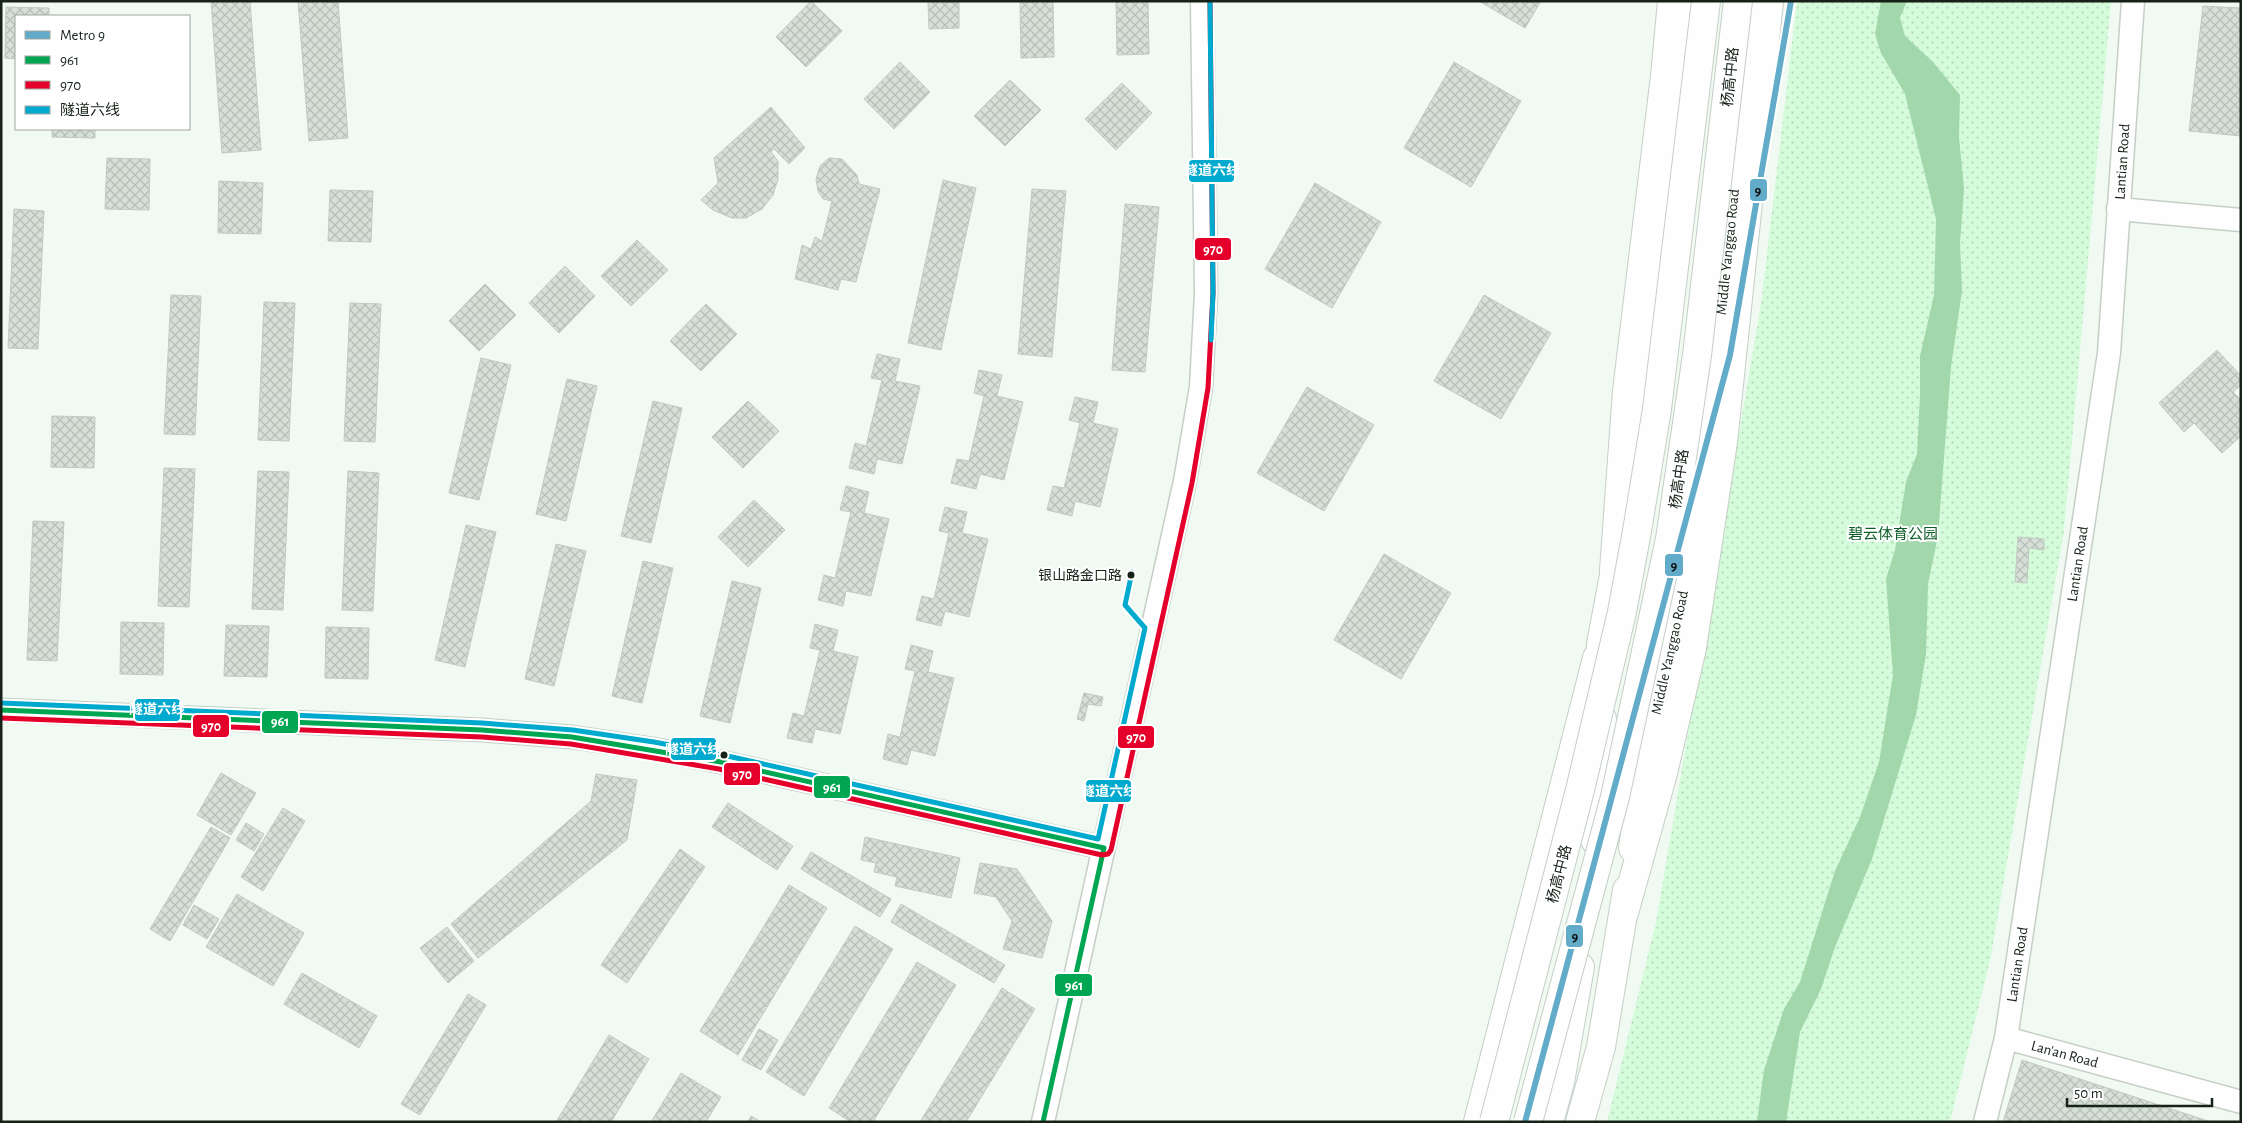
<svg xmlns="http://www.w3.org/2000/svg" width="2242" height="1123" viewBox="0 0 2242 1123" font-family="'Alegreya Sans','Noto Sans SC',sans-serif">
  <style>
    .park { fill: url(#park-dots) }
    .water { fill: #a2d6ab }
    .building { fill: url(#building-cross-hatch); stroke: #c0cac2 }
    .lines { fill: none; stroke-linecap: round; stroke-linejoin: round }
    .minor-casing { stroke: #c5cfc6; stroke-width: 25 }
    .major-casing { stroke: #c5cfc6; stroke-width: 30 }
    .highway-casing { stroke: #c5cfc6; stroke-width: 30 }
    .minor { stroke: #fdfefd; stroke-width: 22 }
    .major { stroke: #fdfefd; stroke-width: 28 }
    .highway { stroke: #fdfefd; stroke-width: 28 }
    .highway-bridge-casing { stroke: #c5cfc6; stroke-width: 30; stroke-linecap: butt }
    .highway-bridge { stroke: #fdfefd; stroke-width: 28 }
    .bus-1-casing { stroke: #fff; stroke-width: 9 }
    .bus-2-casing { stroke: #fff; stroke-width: 9 }
    .bus-3-casing { stroke: #fff; stroke-width: 9 }
    .bus-1 { stroke: #00a651; stroke-width: 5 }
    .bus-2 { stroke: #e4002b; stroke-width: 5 }
    .bus-3 { stroke: #00a9ce; stroke-width: 5 }
    .metro-1-casing { stroke: #fff; stroke-width: 10 }
    .metro-1 { stroke: #63acc9; stroke-width: 6 }
    .bus-dot { fill: #162118; stroke: #fff; stroke-width: 2 }
    .labels { text-anchor: middle; stroke-width: 4; stroke-linejoin: round; paint-order: stroke }
    .bus-label { font-size: 14px; fill: #162118; stroke: #fff; text-anchor: end }
    .street-label { font-size: 15px; fill: #162118; stroke: #fff }
    .park-label { font-size: 15px; fill: #0c5d27; stroke: #fff }
    .line-badge { stroke: #fff; stroke-width: 2 }
    .badge-label { font-size: 14px; text-anchor: middle; font-weight: bold; fill: #fff }
    .pale-badge-label { font-size: 14px; text-anchor: middle; font-weight: bold; fill: #111 }
  </style>
  <defs>
    <pattern id="park-dots" width="8" height="8" patternUnits="userSpaceOnUse" patternTransform="scale(1.25)"><rect width="8" height="8" fill="#d4fbda"/><path d="M2 2h.1M6 6h.1" fill="none" stroke="#b5d7ba" stroke-width="1.8" stroke-linecap="round"/></pattern>
    <pattern id="building-cross-hatch" width="8" height="8" patternUnits="userSpaceOnUse" patternTransform="scale(1.25)"><rect width="8" height="8" fill="#d6e0d7"/><path d="M0 0l8 8M0 8l8-8" fill="none" stroke="#b7c0b8"/></pattern>
  </defs>
  <rect width="100%" height="100%" fill="#f0faf2"/>
  <!-- park -->
  <path class="park" d="M1797,1H2111L2064,531L1990,961L1950,1122H1607L1656,922L1761,304Z"/>
  <!-- water -->
  <path class="water" d="M1881,1H1907L1900,18L1905,36L1933,62L1960,95L1959,137L1964,189L1960,243L1962,291L1951,367L1938,536L1928,584L1926,654L1916,715L1872,859L1835,947L1821,989L1800,1032L1786,1122H1757L1764,1070L1784,1009L1800,982L1835,871L1860,817L1879,762L1893,675L1886,579L1895,550L1906,482L1917,454L1920,395V356L1934,295L1936,219L1905,94L1881,53L1875,34Z"/>
  <!-- building -->
  <path class="building" d="M211,1H250L261,150L222,153Z
    M298,1H338L348,138L309,141Z
    M811,1L842,31L806,67L776,37Z
    M928,1H959V28L929,29Z
    M1020,1H1053L1054,57L1021,58Z
    M1116,1H1148L1149,54L1117,55Z
    M1479,1H1541L1525,28Z
    M2203,6L2241,8V136L2189,131Z
    M6,7L49,8V16H16V59L5,58Z
    M900,62L930,92L894,129L864,99Z
    M1454,62L1521,101L1471,187L1404,148Z
    M1010,80L1041,110L1005,146L974,116Z
    M1122,83L1152,113L1116,150L1085,119Z
    M771,107L805,148L789,164L774,149L771,152L778,161V179L773,195L762,209L746,218H732L713,210L701,200L718,183L714,158Z
    M52,129H95V138L52,137Z
    M107,158L150,159L149,210L105,209Z
    M829,158L842,159L857,175L859,184L880,189L856,282L841,279L838,290L795,279L802,245L811,249L815,237L822,241L832,201L823,199L818,191L816,179L820,166Z
    M943,180L976,188L941,350L908,343Z
    M219,181L263,183L261,234L218,233Z
    M1315,183L1381,222L1332,308L1265,269Z
    M1032,189L1066,191L1052,357L1018,354Z
    M330,190L373,191L371,242L328,241Z
    M1125,204L1159,207L1145,372L1112,370Z
    M14,209L44,211L38,349L8,348Z
    M637,240L668,270L631,306L601,276Z
    M565,266L595,296L559,333L529,303Z
    M485,284L516,315L479,351L449,321Z
    M171,295L201,296L195,435L164,434Z
    M1484,295L1551,333L1501,419L1434,381Z
    M264,302L295,303L289,441L258,440Z
    M350,303L381,304L375,442L344,441Z
    M706,304L737,334L701,371L670,341Z
    M2217,350L2241,376V385L2233,392L2241,400V436L2222,453L2194,423L2184,432L2159,403Z
    M877,354L900,359L895,381L920,386L902,464L877,459L874,474L849,468L855,443L866,446L882,380L871,378Z
    M481,358L511,365L479,500L449,493Z
    M979,370L1002,375L997,396L1023,402L1004,480L980,474L976,489L951,483L957,459L969,461L984,396L974,393Z
    M567,379L597,386L566,521L536,514Z
    M1307,387L1374,425L1324,511L1257,473Z
    M1075,397L1098,402L1093,423L1118,429L1100,507L1075,501L1072,516L1047,510L1053,486L1064,488L1080,423L1069,420Z
    M653,401L682,408L651,543L621,536Z
    M748,401L779,431L743,468L712,437Z
    M52,416L95,417L94,468L51,467Z
    M164,468L195,469L189,607L158,606Z
    M258,471L289,472L283,610L252,609Z
    M348,471L379,473L373,611L342,610Z
    M846,486L869,492L864,513L889,519L871,596L846,591L843,606L818,600L824,575L835,578L851,512L840,510Z
    M754,500L785,530L748,567L718,537Z
    M945,507L967,512L962,533L988,539L969,617L945,611L941,626L916,620L922,596L934,599L949,533L939,531Z
    M33,521L64,522L57,661L27,660Z
    M466,525L496,532L465,667L435,660Z
    M2018,537L2044,539V550L2029,548L2027,583L2015,582Z
    M556,544L586,551L554,686L525,679Z
    M1384,554L1451,593L1401,679L1334,640Z
    M643,561L673,568L642,703L612,696Z
    M732,581L761,588L730,723L700,716Z
    M121,622L164,623L163,675L120,674Z
    M815,624L838,630L833,651L858,657L840,734L815,729L812,743L787,738L793,713L804,716L820,650L810,648Z
    M226,625L269,626L267,677L224,676Z
    M326,627L369,628L368,679L325,678Z
    M911,645L933,651L928,672L954,678L935,756L911,750L907,765L883,759L888,734L900,737L915,671L905,669Z
    M1084,693L1103,697L1101,706L1088,704L1084,721L1077,719Z
    M221,773L256,793L231,835L197,815Z
    M596,774L637,780L627,840L478,958L451,924L591,801Z
    M728,803L793,846L777,870L712,827Z
    M283,808L305,821L263,891L241,877Z
    M246,823L264,834L254,851L236,840Z
    M211,827L230,838L170,941L150,929Z
    M865,837L960,858L951,898L895,886L897,877L874,872L876,863L861,860Z
    M680,849L705,867L627,983L601,965Z
    M811,852L891,899L880,917L801,869Z
    M980,863L1017,869L1052,921L1042,958L1003,949L1012,921L996,897L974,893Z
    M789,885L827,908L738,1055L700,1031Z
    M237,894L304,933L273,986L206,947Z
    M901,904L1005,965L994,983L891,922Z
    M194,905L219,919L207,939L183,925Z
    M855,926L893,949L804,1096L766,1072Z
    M447,927L474,961L448,983L420,948Z
    M917,962L956,985L873,1122H851L829,1108Z
    M302,973L377,1016L359,1048L284,1004Z
    M1002,988L1035,1009L966,1122H920Z
    M468,994L486,1005L420,1115L401,1104Z
    M759,1029L778,1040L761,1070L742,1060Z
    M609,1035L649,1059L611,1122H556Z
    M2022,1060L2211,1122H2003Z
    M681,1073L721,1097L706,1122H651Z
    M751,1116L761,1122H748Z"/>
  <g class="lines">
    <!-- minor casing -->
    <g class="minor-casing">
      <g id="minor">
        <path d="M2118,209L2241,220"/>
        <path d="M1,710L482,730L572,737L653,749L721,762L1104,848"/>
        <path id="s1" d="M2006,1038L2241,1102"/>
        <path d="M1043,1122L1185,481L1201,387L1206,293L1202,1"/>
        <path id="s2" d="M1985,1122L2006,1038L2109,353L2133,1"/>
      </g>
    </g>
    <!-- major casing -->
    <g class="major-casing">
      <g id="major">
        <path d="M1639,447L1688,1"/>
        <path d="M1601,678V644L1619,548"/>
        <path d="M1595,840L1602,772V719"/>
        <path id="s3" d="M1633,848L1646,757L1682,597L1707,446L1754,1"/>
        <path d="M1478,1122L1597,658"/>
        <path d="M1549,1122L1560,1082L1580,967"/>
        <path d="M1580,1122L1601,1047L1627,890"/>
      </g>
    </g>
    <!-- highway casing -->
    <g class="highway-casing">
      <path id="highway" d="M1614,570L1627,391L1665,76L1672,1
        M1624,913L1663,773L1692,648L1723,442L1769,1"/>
    </g>
    <!-- minor -->
    <use href="#minor" class="minor"/>
    <!-- major -->
    <use href="#major" class="major"/>
    <!-- highway -->
    <use href="#highway" class="highway"/>
    <!-- highway-bridge casing -->
    <g class="highway-bridge-casing">
      <path id="highway-bridge" d="M1494,1122L1580,790L1622,612L1637,531L1657,409L1706,1
        M1528,1122L1615,797L1670,539L1697,355L1738,1"/>
    </g>
    <!-- highway-bridge -->
    <use href="#highway-bridge" class="highway-bridge"/>
    <!-- bus-1 casing -->
    <g class="bus-1-casing">
      <path id="bus-1" d="M1,710L482,730L572,737L721,762L1104,848
        M1043,1122L1104,848"/>
    </g>
    <!-- bus-2 casing -->
    <g class="bus-2-casing">
      <path id="bus-2" d="M1,718L482,737L571,744L719,769L1102,855L1108,854L1111,850L1192,483L1208,388L1213,293L1210,1"/>
    </g>
    <!-- bus-3 casing -->
    <g class="bus-3-casing">
      <path id="bus-3" d="M1210,1L1213,293L1211,340
        M1,703L482,723L573,730L654,742L723,755L1098,839L1145,628L1125,605L1132,572"/>
    </g>
    <!-- bus-1 -->
    <use href="#bus-1" class="bus-1"/>
    <!-- bus-2 -->
    <use href="#bus-2" class="bus-2"/>
    <!-- bus-3 -->
    <use href="#bus-3" class="bus-3"/>
    <!-- metro-1 casing -->
    <g class="metro-1-casing">
      <path id="metro-1" d="M1525,1122L1730,355L1791,1"/>
    </g>
    <!-- metro-1 -->
    <use href="#metro-1" class="metro-1"/>
  </g>
  <!-- markers -->
  <g class="bus-dot">
    <circle cx="1131" cy="575" r="4.5"/>
    <circle cx="724" cy="755" r="4.5"/>
  </g>
  <g class="labels">
    <!-- bus labels -->
    <g class="bus-label">
      <text x="1122" y="580">银山路金口路</text>
    </g>
    <!-- street labels -->
    <g class="street-label">
      <text transform="translate(1730 77) rotate(-84)" y="5">杨高中路</text>
      <text dy="5" stroke="none"><textPath href="#s2" startOffset="971">Lantian Road</textPath></text>
      <text dy="5" stroke="none"><textPath href="#s3" startOffset="604">Middle Yanggao Road</textPath></text>
      <text transform="translate(1679 479) rotate(-82)" y="5">杨高中路</text>
      <text dy="5" stroke="none"><textPath href="#s2" startOffset="566">Lantian Road</textPath></text>
      <text dy="5" stroke="none"><textPath href="#s3" startOffset="199">Middle Yanggao Road</textPath></text>
      <text transform="translate(1559 874) rotate(-76)" y="5">杨高中路</text>
      <text dy="5" stroke="none"><textPath href="#s2" startOffset="161">Lantian Road</textPath></text>
      <text dy="5" stroke="none"><textPath href="#s1" startOffset="61">Lan'an Road</textPath></text>
    </g>
    <!-- park labels -->
    <g class="park-label">
      <text x="1893" y="539">碧云体育公园</text>
    </g>
  </g>
  <g class="line-badge">
    <rect x="1188" y="159" width="47" height="24" rx="5" fill="#00a9ce"/>
    <rect x="1749" y="178" width="19" height="24" rx="5" fill="#63acc9"/>
    <rect x="1194" y="237" width="38" height="24" rx="5" fill="#e4002b"/>
    <rect x="1664" y="553" width="20" height="24" rx="5" fill="#63acc9"/>
    <rect x="134" y="698" width="47" height="24" rx="5" fill="#00a9ce"/>
    <rect x="261" y="710" width="38" height="24" rx="5" fill="#00a651"/>
    <rect x="192" y="714" width="38" height="24" rx="5" fill="#e4002b"/>
    <rect x="1117" y="725" width="38" height="24" rx="5" fill="#e4002b"/>
    <rect x="670" y="737" width="47" height="24" rx="5" fill="#00a9ce"/>
    <rect x="723" y="762" width="38" height="24" rx="5" fill="#e4002b"/>
    <rect x="813" y="775" width="38" height="24" rx="5" fill="#00a651"/>
    <rect x="1085" y="779" width="47" height="24" rx="5" fill="#00a9ce"/>
    <rect x="1565" y="924" width="19" height="24" rx="5" fill="#63acc9"/>
    <rect x="1054" y="973" width="39" height="24" rx="5" fill="#00a651"/>
  </g>
  <g class="badge-label">
    <text x="1212" y="175">隧道六线</text>
    <text x="1213" y="254">970</text>
    <text x="157" y="714">隧道六线</text>
    <text x="280" y="726">961</text>
    <text x="211" y="731">970</text>
    <text x="1136" y="742">970</text>
    <text x="693" y="754">隧道六线</text>
    <text x="742" y="779">970</text>
    <text x="832" y="792">961</text>
    <text x="1109" y="796">隧道六线</text>
    <text x="1074" y="990">961</text>
  </g>
  <g class="pale-badge-label">
    <text x="1758" y="195">9</text>
    <text x="1674" y="570">9</text>
    <text x="1575" y="941">9</text>
  </g>
  <!-- border -->
  <rect width="2242" height="1123" fill="none" stroke="#162118" stroke-width="5"/>
  <!-- legend -->
  <rect x="15" y="15" width="175" height="115" fill="#ffffff" stroke="#a2a6a3"/>
  <rect x="25" y="31" width="25" height="8" fill="#63acc9" stroke="#a2a6a3"/>
  <text x="60" y="40" font-size="15" fill="#162118">Metro 9</text>
  <rect x="25" y="56" width="25" height="8" fill="#00a651" stroke="#a2a6a3"/>
  <text x="60" y="65" font-size="15" fill="#162118">961</text>
  <rect x="25" y="81" width="25" height="8" fill="#e4002b" stroke="#a2a6a3"/>
  <text x="60" y="90" font-size="15" fill="#162118">970</text>
  <rect x="25" y="106" width="25" height="8" fill="#00a9ce" stroke="#a2a6a3"/>
  <text x="60" y="115" font-size="15" fill="#162118">隧道六线</text>
  <!-- scale -->
  <path d="M2067 1098v8h145v-8" fill="none" stroke="#162118" stroke-width="2.5"/>
  <text x="2074" y="1098" font-size="15" fill="#162118" stroke="#ffffff" stroke-width="4" paint-order="stroke">50 m</text>
</svg>
